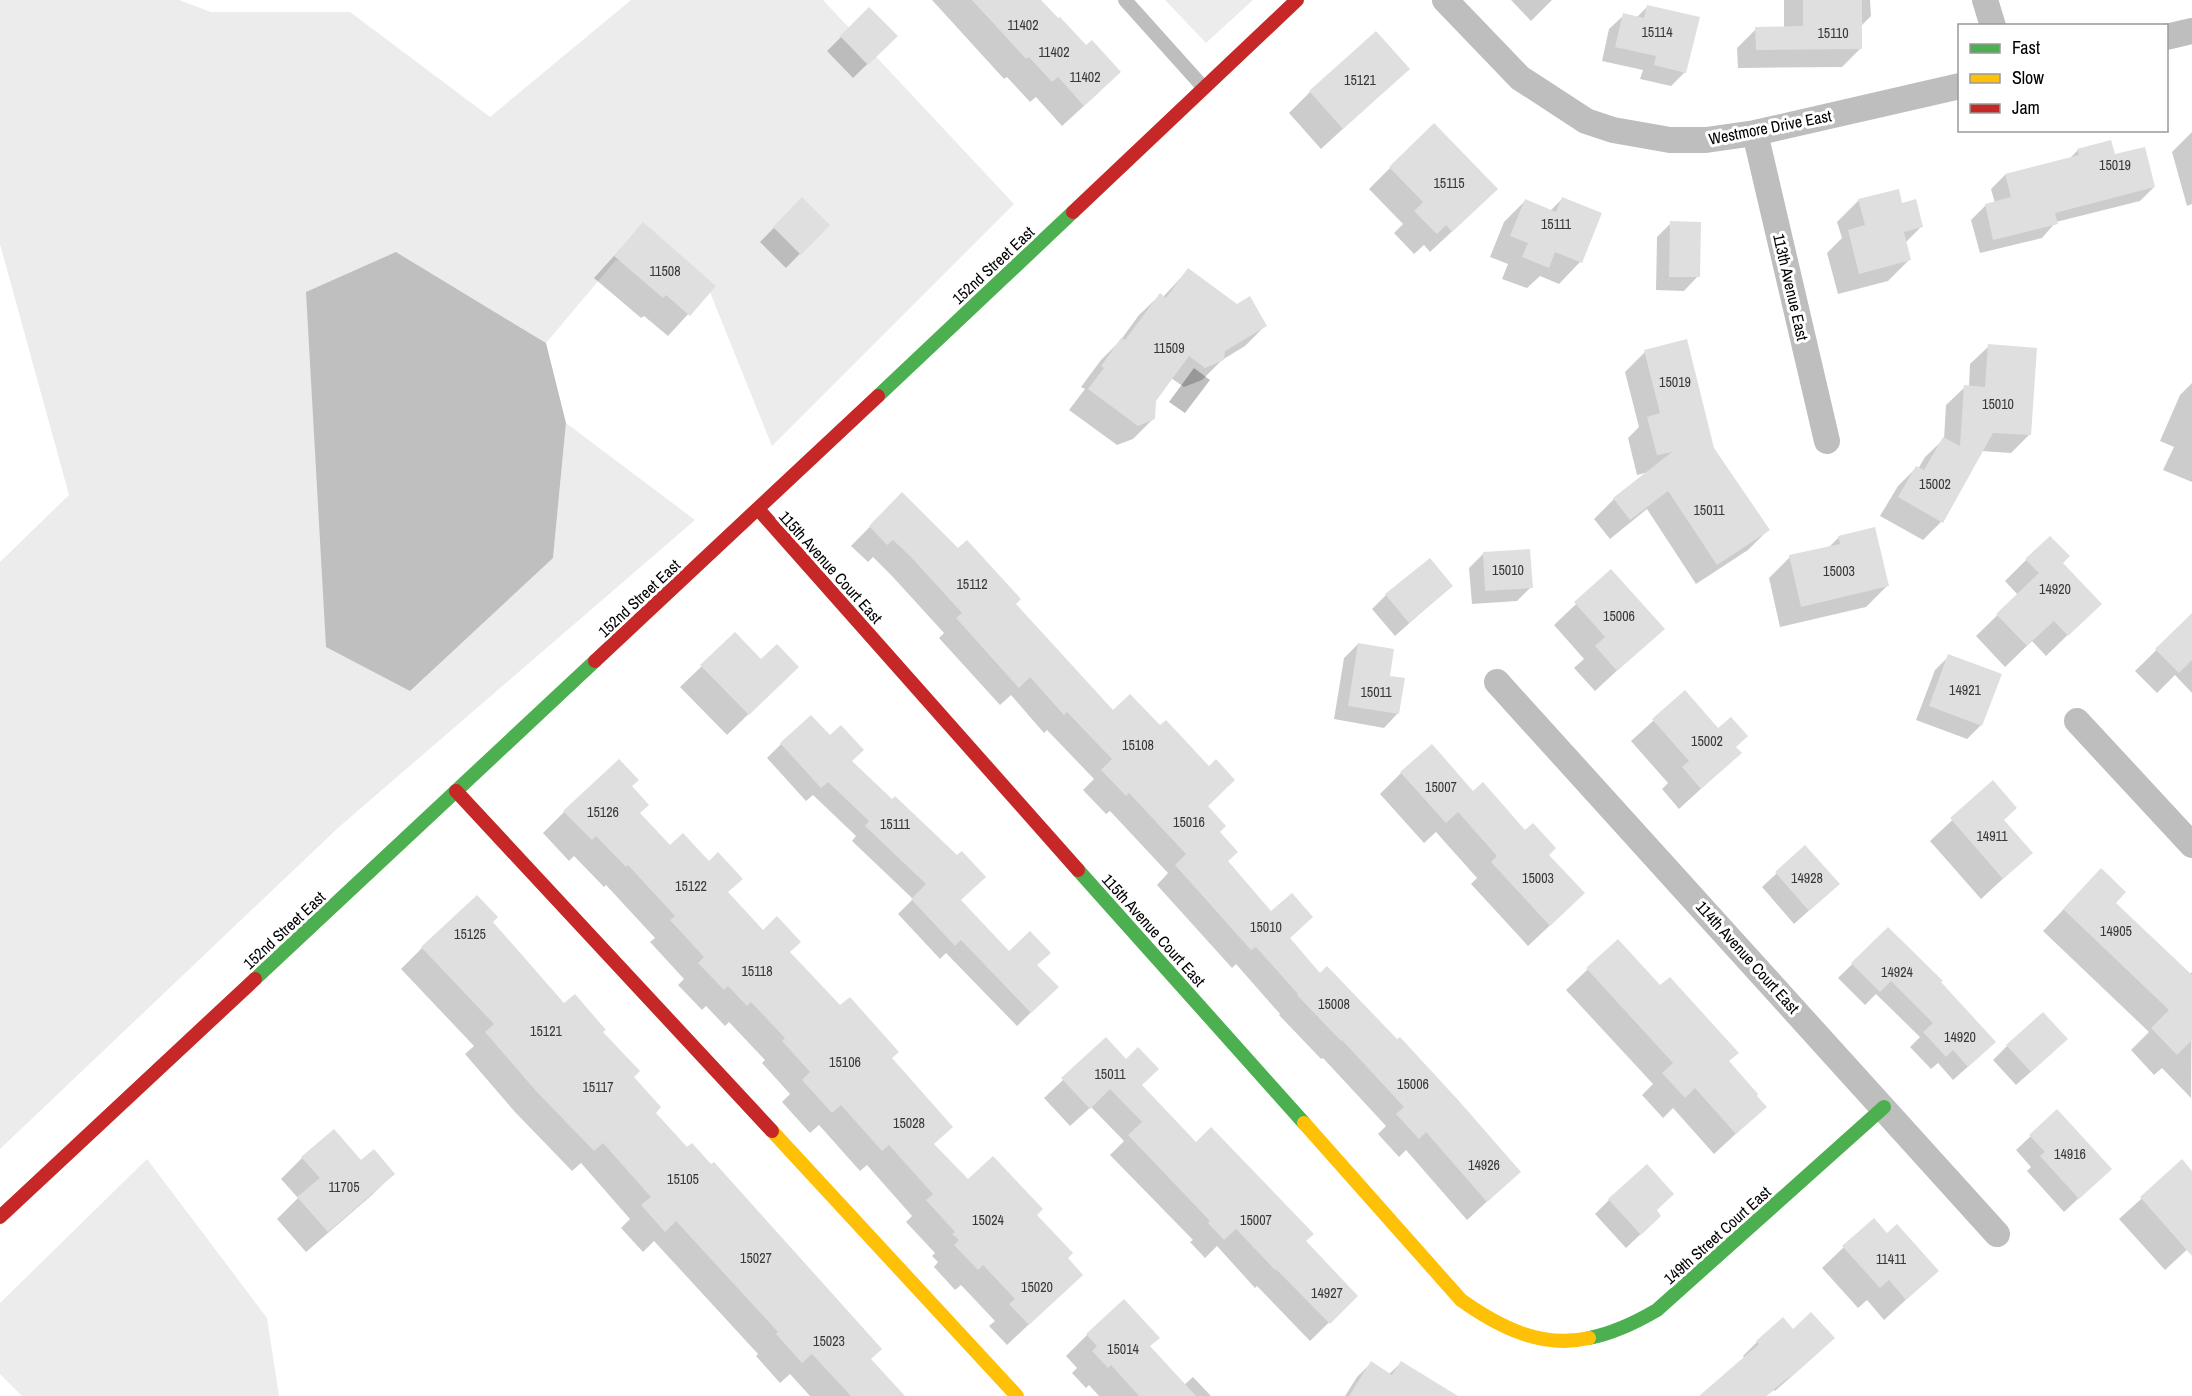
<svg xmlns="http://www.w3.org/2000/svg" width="2192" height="1396" viewBox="0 0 2192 1396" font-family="'Archivo Narrow',sans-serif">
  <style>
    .green { fill: #ececec }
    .water { fill: #bfbfbf }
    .shadow { fill: #0003 }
    .building { fill: #dfdfdf }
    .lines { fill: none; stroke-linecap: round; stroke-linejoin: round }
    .lane { stroke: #bebebe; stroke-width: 14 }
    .street { stroke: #bebebe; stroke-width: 26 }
    .fast { stroke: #4caf50; stroke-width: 14 }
    .slow { stroke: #ffc107; stroke-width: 14 }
    .jam { stroke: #c62828; stroke-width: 14 }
    .labels { text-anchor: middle; stroke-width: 6; stroke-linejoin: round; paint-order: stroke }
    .number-label { font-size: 14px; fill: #383838 }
    .street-label { font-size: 16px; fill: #000; stroke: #fff }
  </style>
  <rect width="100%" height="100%" fill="#fff"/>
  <!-- green -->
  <path class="green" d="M0,0H179L211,12H350L490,117L631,0H823L1014,204L772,446L705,280L616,260L546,343L396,252L553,558L566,423L695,520L339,827L0,1149V562L69,495L0,244Z
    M1165,0H1253L1206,43Z
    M147,1159L267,1318L279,1396H22L0,1374V1303Z"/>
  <!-- water -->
  <path class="water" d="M396,252L546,343L566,423L553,558L410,691L326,647L306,292Z
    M1194,368L1210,380L1185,413L1169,402Z"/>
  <!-- shadow -->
  <path class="shadow" d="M932,0H1040L1086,47L1098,93L1062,126L1036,97L1030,102L1007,77L1004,79Z
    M1511,0H1552L1531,21Z
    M1784,0H1870L1871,16L1861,26V48L1842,67L1738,68L1737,48L1756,29L1784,28Z
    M1647,7L1685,72L1671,86L1640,79L1643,70L1602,61L1609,29L1624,15L1636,18Z
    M896,36L853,78L827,51L841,37Z
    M1408,69L1321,149L1289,113L1310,92Z
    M2192,132V204L2187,206L2172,152Z
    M2078,150L2154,187L2140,201L2056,222L2042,238L1980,253L1971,220L1985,206L1995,203L1991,189L2005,175L2069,159Z
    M1390,168L1475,210L1430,252L1424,245L1414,254L1394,233L1403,224L1369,189Z
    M1563,198L1580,262L1559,284L1540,276L1527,288L1502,279L1508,264L1490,257L1504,222L1525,201L1550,211Z
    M802,199L828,225L786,268L760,242Z
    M1859,200L1901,205L1922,226L1905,243L1909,260L1888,281L1838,294L1827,253L1842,238L1837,222Z
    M1671,223L1698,276L1684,291L1656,290L1657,237Z
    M643,224L714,286L668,336L644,316L641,318L594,278Z
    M1188,270L1265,326L1245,346L1222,360L1202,380L1184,387L1171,378L1155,400L1154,418L1133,439L1117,445L1069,410L1085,389L1081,387L1101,360L1120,341L1139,315L1160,295L1163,297Z
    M1989,346L2030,434L2011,453L1981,451L1941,522L1923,540L1880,516L1898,486L1916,468L1918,469L1925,457L1944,439L1946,405L1965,387H1969L1970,364Z
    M1645,352L1768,530L1748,550L1696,584L1647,509L1610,539L1594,519L1614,499L1649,472L1637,475L1628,438L1639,427L1625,372Z
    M2192,383V482L2163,470L2174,447L2160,441L2180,395Z
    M902,494L1014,604L1113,713L1206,807L1218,832L1226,862L1289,939L1320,975L1519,1172L1467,1220L1406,1150L1399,1157L1378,1134L1386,1126L1323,1058L1321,1059L1279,1015L1280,1014L1236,964L1232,968L1157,885L1168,873L1110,811L1106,814L1083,790L1094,779L1047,730L1044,733L1011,695L1000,705L939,638L944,633L892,576L873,557L868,562L851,546Z
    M1839,537L1887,586L1866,607L1780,627L1769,578L1790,557L1828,548Z
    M1483,554L1531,587L1517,601L1472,604L1469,568Z
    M2026,560L2061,563L2078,625L2046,656L2032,641L2005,667L1976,636L2018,595L2005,581Z
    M1611,571L1663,628L1595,691L1574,668L1584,659L1554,625Z
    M1451,586L1395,636L1372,609L1386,595Z
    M2192,615V693L2175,675L2157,693L2135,671Z
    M1358,644L1388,677L1398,713L1384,728L1334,719L1344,658Z
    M1949,656L1981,725L1967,739L1916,720L1935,670Z
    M761,661L797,667L727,735L680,687L702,666Z
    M1685,692L1740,753L1679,809L1662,789L1668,783L1631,741Z
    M781,744L850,762L960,901L1009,953L1036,965L1057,987L1017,1026L946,953L940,959L898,914L913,899L852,841L856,836L813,795L806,801L767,758Z
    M1401,773L1473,793L1547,855L1561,915L1528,946L1471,884L1477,878L1436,832L1424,843L1380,794Z
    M1993,782L2003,821L2031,853L1981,899L1930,841Z
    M630,787L638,813L670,847L727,893L763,932L788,952L890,1059L933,1145L968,1181L1035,1215L1066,1258L1081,1275L1007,1345L989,1326L995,1321L961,1285L955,1290L934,1267L938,1262L932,1256L935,1253L906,1222L912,1216L867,1165L860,1171L819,1125L810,1133L782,1102L790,1094L762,1063L765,1060L729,1022L725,1026L706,1006L702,1010L678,985L684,979L650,942L655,938L606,885L604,887L574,856L569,861L543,833L564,812Z
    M1805,847L1824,897L1794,924L1762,887Z
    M2080,892L2114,903L2189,975L2192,972L2191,1098L2162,1068L2154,1075L2131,1050L2149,1032L2043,931Z
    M491,922L564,1005L601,1032L654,1113L903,1396H810L790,1374L780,1383L756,1356L758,1354L654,1241L643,1252L621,1228L630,1219L581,1163L572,1171L515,1112L465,1054L474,1046L401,969L422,948Z
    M1888,929L1980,1056L1953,1080L1938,1063L1931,1069L1910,1047L1920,1037L1876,994L1865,1005L1838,978Z
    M1588,969L1728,1062L1765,1107L1714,1154L1673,1108L1663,1118L1642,1095L1653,1084L1566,990Z
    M2007,1046L2052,1053L2016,1085L1993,1060Z
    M1063,1080L1140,1086L1196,1144L1304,1242L1356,1296L1310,1341L1257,1286L1255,1288L1217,1246L1205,1258L1190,1242L1193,1240L1110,1155L1124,1141L1091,1107L1070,1126L1044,1098Z
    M2057,1111L2096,1182L2064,1212L2027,1171L2031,1167L2016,1150Z
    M302,1158L360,1162L393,1174L372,1195L306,1252L277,1219L298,1198L281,1179Z
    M2182,1162L2192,1173V1245L2165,1270L2119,1219Z
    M1609,1200L1655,1211L1645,1230L1626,1248L1595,1214Z
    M1886,1235L1937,1271L1884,1320L1867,1300L1858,1308L1822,1268L1844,1247Z
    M1793,1331L1819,1352L1775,1391L1774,1390L1766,1396H1703L1745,1358L1743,1356L1757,1342Z
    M1087,1335L1148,1347L1184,1385L1193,1377L1211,1396H1099L1089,1385L1086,1388L1072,1373L1077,1368L1066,1356Z
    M1371,1363L1389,1374L1401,1363L1437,1396H1345L1357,1377Z"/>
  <!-- building -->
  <path class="building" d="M972,0H1041L1058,18L1060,17L1086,45L1092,40L1121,72L1084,106L1058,77L1052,82L1029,57L1026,59Z
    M1803,0H1862V49L1756,50L1755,27L1803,26Z
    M1647,5L1700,17L1686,73L1654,65L1656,56L1615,47L1623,13L1644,18Z
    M869,7L898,36L868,65L840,36Z
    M1376,31L1410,69L1343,129L1309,91Z
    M1434,123L1498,189L1452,232L1446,225L1437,234L1414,211L1423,202L1389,167Z
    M2111,140L2115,154L2145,147L2155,187L2055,213L2058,224L1993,240L1985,204L2011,197L2005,174L2079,155L2077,149Z
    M1899,189L1902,203L1916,199L1923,227L1904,232L1911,260L1859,274L1848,230L1865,225L1858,199Z
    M802,197L830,225L801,255L773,227Z
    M1562,197L1602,213L1582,263L1555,252L1549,268L1522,257L1528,243L1510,236L1525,199L1556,212Z
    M1670,221L1701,222L1700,277H1669Z
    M643,222L716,286L690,316L666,295L663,298L614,256Z
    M1188,268L1237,304L1250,296L1267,326L1225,351L1224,360L1205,368L1189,356L1156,401L1155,419L1138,426L1088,389L1104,368L1101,366L1121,338L1125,340L1160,293L1166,298Z
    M1687,339L1714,448L1770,530L1717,565L1668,491L1630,520L1613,498L1672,452L1657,455L1647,417L1660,413L1644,350Z
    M1988,344L2037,348L2031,435L1993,433L1943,523L1898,497L1916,466L1924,470L1943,437L1960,446L1964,385L1985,387Z
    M902,492L958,548L967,540L1021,599L1016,604L1113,710L1130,694L1160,725L1166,720L1209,766L1216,759L1235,780L1208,806L1226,826L1220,832L1238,852L1228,861L1271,911L1292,893L1313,917L1290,938L1320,973L1327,966L1397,1039L1400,1037L1459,1101L1521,1172L1487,1202L1426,1132L1419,1139L1396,1114L1404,1107L1342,1040L1341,1041L1297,995L1298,994L1256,947L1251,950L1175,865L1186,854L1129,793L1126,796L1101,770L1112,759L1067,712L1064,715L1030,677L1019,688L956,618L962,613L911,557L893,540L887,545L869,526Z
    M1875,527L1889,586L1801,607L1789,555L1840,544L1838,536Z
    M2050,536L2070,556L2063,563L2102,604L2068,636L2054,621L2027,646L1996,614L2039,573L2025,559Z
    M1530,549L1533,588L1485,591L1483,552Z
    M1430,558L1453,586L1409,623L1385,594Z
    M1611,569L1665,629L1617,671L1595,646L1605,637L1574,602Z
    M2192,613V660L2179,673L2155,649Z
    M735,632L761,659L777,644L799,667L749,715L700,665Z
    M1358,643L1394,649L1390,676L1405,678L1399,714L1348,706Z
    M1948,654L2002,674L1982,726L1929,706Z
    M1685,690L1718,728L1731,717L1748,736L1736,747L1742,753L1701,789L1682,767L1689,761L1652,719Z
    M811,715L830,735L841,725L864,750L852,761L892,799L895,796L957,855L962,851L986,877L961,900L1009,951L1030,931L1051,953L1037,965L1059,987L1031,1013L961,940L955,946L911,899L926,884L865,826L869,821L828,782L821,788L780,743Z
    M1432,744L1473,791L1483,782L1525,830L1533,823L1556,848L1549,855L1585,893L1550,926L1491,862L1497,856L1458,812L1446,823L1400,772Z
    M619,759L639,780L632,786L649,805L640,813L670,845L683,833L709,861L718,852L743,879L728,892L763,930L777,916L801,942L790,952L840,1005L850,997L899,1052L892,1058L953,1127L934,1144L968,1179L993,1156L1043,1209L1037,1215L1073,1253L1068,1258L1083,1275L1029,1325L1009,1304L1015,1299L983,1265L978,1270L954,1245L959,1240L952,1234L955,1232L926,1200L933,1194L889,1145L882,1151L841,1105L832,1113L802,1080L810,1072L782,1041L785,1038L751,1002L747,1006L728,986L724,990L698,963L704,957L670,920L675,916L628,865L626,867L596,836L592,840L563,811Z
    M1993,780L2017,808L2004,820L2033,853L2003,879L1950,818Z
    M1805,845L1840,884L1809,911L1775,872Z
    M2101,868L2126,892L2116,903L2192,975V1040L2177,1055L2151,1028L2169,1010L2063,909Z
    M477,895L498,917L493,922L564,1003L575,994L606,1030L603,1032L640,1071L634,1077L661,1107L656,1113L687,1147L692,1143L711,1164L714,1162L882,1349L871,1359L905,1396H851L812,1354L802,1363L776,1334L778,1332L676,1221L665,1232L641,1205L651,1197L603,1143L594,1151L536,1091L485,1032L494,1024L421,947Z
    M1888,927L1943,981L1941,982L1996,1042L1968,1067L1953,1050L1946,1057L1923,1032L1933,1023L1891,981L1880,992L1851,963Z
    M1618,939L1660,985L1670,977L1739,1053L1729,1061L1758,1094L1757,1096L1767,1107L1736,1134L1695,1088L1685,1098L1662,1073L1673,1063L1586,968Z
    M2043,1012L2068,1039L2031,1072L2006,1045Z
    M1106,1037L1126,1059L1138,1047L1159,1069L1142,1085L1196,1142L1211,1127L1314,1234L1306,1241L1358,1296L1330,1324L1276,1269L1275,1270L1236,1229L1224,1240L1208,1223L1210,1221L1128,1135L1142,1122L1110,1089L1090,1109L1061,1078Z
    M2057,1109L2112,1169L2079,1199L2040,1156L2045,1152L2029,1135Z
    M334,1129L361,1160L374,1149L395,1174L328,1232L297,1197L320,1178L301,1157Z
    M2182,1159L2192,1171V1256L2140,1197Z
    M1647,1164L1674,1194L1657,1210L1661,1216L1641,1235L1608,1199Z
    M1874,1218L1887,1233L1897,1224L1939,1271L1906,1300L1889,1280L1880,1288L1842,1246Z
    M1124,1299L1160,1338L1150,1346L1196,1396H1139L1111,1365L1108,1368L1092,1351L1097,1346L1086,1334Z
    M1811,1312L1835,1338L1790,1378L1789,1377L1766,1396H1699L1759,1344L1756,1341L1783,1317L1793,1329Z
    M1371,1361L1392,1375L1401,1361L1458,1396H1349Z"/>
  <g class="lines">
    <!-- lane -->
    <path class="lane" d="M1125,0L1204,88"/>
    <!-- street -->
    <path class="street" d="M1445,0L1520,78L1586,121L1613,130L1670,140H1706L1755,133L1960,86
      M1985,0L1993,26
      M2166,37L2192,31
      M1755,133L1827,441
      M1497,682L1997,1234
      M2077,721L2192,845"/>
    <!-- fast -->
    <path class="fast" d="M878,396L1073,212
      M1078,870L1304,1123
      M255,979L595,661
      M1589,1338C1614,1333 1635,1323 1657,1310L1884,1107"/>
    <!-- slow -->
    <path class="slow" d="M1304,1123L1461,1300C1499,1327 1542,1349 1589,1338
      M772,1131L1017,1396"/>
    <!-- jam -->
    <path class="jam" d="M1073,212L1297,0
      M758,509L1078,870
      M595,661L878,396
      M456,791L772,1131
      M0,1217L255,979"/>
  </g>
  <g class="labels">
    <!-- number labels -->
    <g class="number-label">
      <text x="1023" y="30">11402</text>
      <text x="1657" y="37">15114</text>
      <text x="1833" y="38">15110</text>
      <text x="1054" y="57">11402</text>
      <text x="1085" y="82">11402</text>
      <text x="1360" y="85">15121</text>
      <text x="2115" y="170">15019</text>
      <text x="1449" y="188">15115</text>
      <text x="1556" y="229">15111</text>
      <text x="665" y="276">11508</text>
      <text x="1169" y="353">11509</text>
      <text x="1675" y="387">15019</text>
      <text x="1998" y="409">15010</text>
      <text x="1935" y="489">15002</text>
      <text x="1709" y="515">15011</text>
      <text x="1508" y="575">15010</text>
      <text x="1839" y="576">15003</text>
      <text x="972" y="589">15112</text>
      <text x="2055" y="594">14920</text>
      <text x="1619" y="621">15006</text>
      <text x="1965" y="695">14921</text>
      <text x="1376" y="697">15011</text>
      <text x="1707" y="746">15002</text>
      <text x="1138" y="750">15108</text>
      <text x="1441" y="792">15007</text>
      <text x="603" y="817">15126</text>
      <text x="1189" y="827">15016</text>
      <text x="895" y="829">15111</text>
      <text x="1992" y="841">14911</text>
      <text x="1538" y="883">15003</text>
      <text x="1807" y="883">14928</text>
      <text x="691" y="891">15122</text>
      <text x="1266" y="932">15010</text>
      <text x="2116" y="936">14905</text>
      <text x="470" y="939">15125</text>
      <text x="757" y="976">15118</text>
      <text x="1897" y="977">14924</text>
      <text x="1334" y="1009">15008</text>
      <text x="546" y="1036">15121</text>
      <text x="1960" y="1042">14920</text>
      <text x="845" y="1067">15106</text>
      <text x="1110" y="1079">15011</text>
      <text x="1413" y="1089">15006</text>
      <text x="598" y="1092">15117</text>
      <text x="909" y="1128">15028</text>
      <text x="2070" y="1159">14916</text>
      <text x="1484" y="1170">14926</text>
      <text x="683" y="1184">15105</text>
      <text x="344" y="1192">11705</text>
      <text x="988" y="1225">15024</text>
      <text x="1256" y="1225">15007</text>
      <text x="756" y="1263">15027</text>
      <text x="1891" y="1264">11411</text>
      <text x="1037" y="1292">15020</text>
      <text x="1327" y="1298">14927</text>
      <text x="829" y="1346">15023</text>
      <text x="1123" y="1354">15014</text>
    </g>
    <!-- street labels -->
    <g class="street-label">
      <text transform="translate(1770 127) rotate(-11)" y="6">Westmore Drive East</text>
      <text transform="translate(993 265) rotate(-43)" y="6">152nd Street East</text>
      <text transform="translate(1791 287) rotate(77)" y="6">113th Avenue East</text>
      <text transform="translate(831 567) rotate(48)" y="6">115th Avenue Court East</text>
      <text transform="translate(639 598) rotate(-43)" y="6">152nd Street East</text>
      <text transform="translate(284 930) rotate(-43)" y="6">152nd Street East</text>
      <text transform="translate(1154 930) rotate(48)" y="6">115th Avenue Court East</text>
      <text transform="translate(1748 957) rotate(48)" y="6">114th Avenue Court East</text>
      <text transform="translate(1717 1235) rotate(-42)" y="6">149th Street Court East</text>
    </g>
  </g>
  <!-- legend -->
  <rect x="1958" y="24" width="210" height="108" fill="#ffffff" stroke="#999999" stroke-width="1.5"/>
  <rect x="1970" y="44" width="30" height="9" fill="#4caf50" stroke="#999999" stroke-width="1.5"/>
  <text x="2012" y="54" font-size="18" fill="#000000">Fast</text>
  <rect x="1970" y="74" width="30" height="9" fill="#ffc107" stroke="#999999" stroke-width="1.5"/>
  <text x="2012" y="84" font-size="18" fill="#000000">Slow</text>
  <rect x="1970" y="104" width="30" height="9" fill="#c62828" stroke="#999999" stroke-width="1.5"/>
  <text x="2012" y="114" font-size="18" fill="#000000">Jam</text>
</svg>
